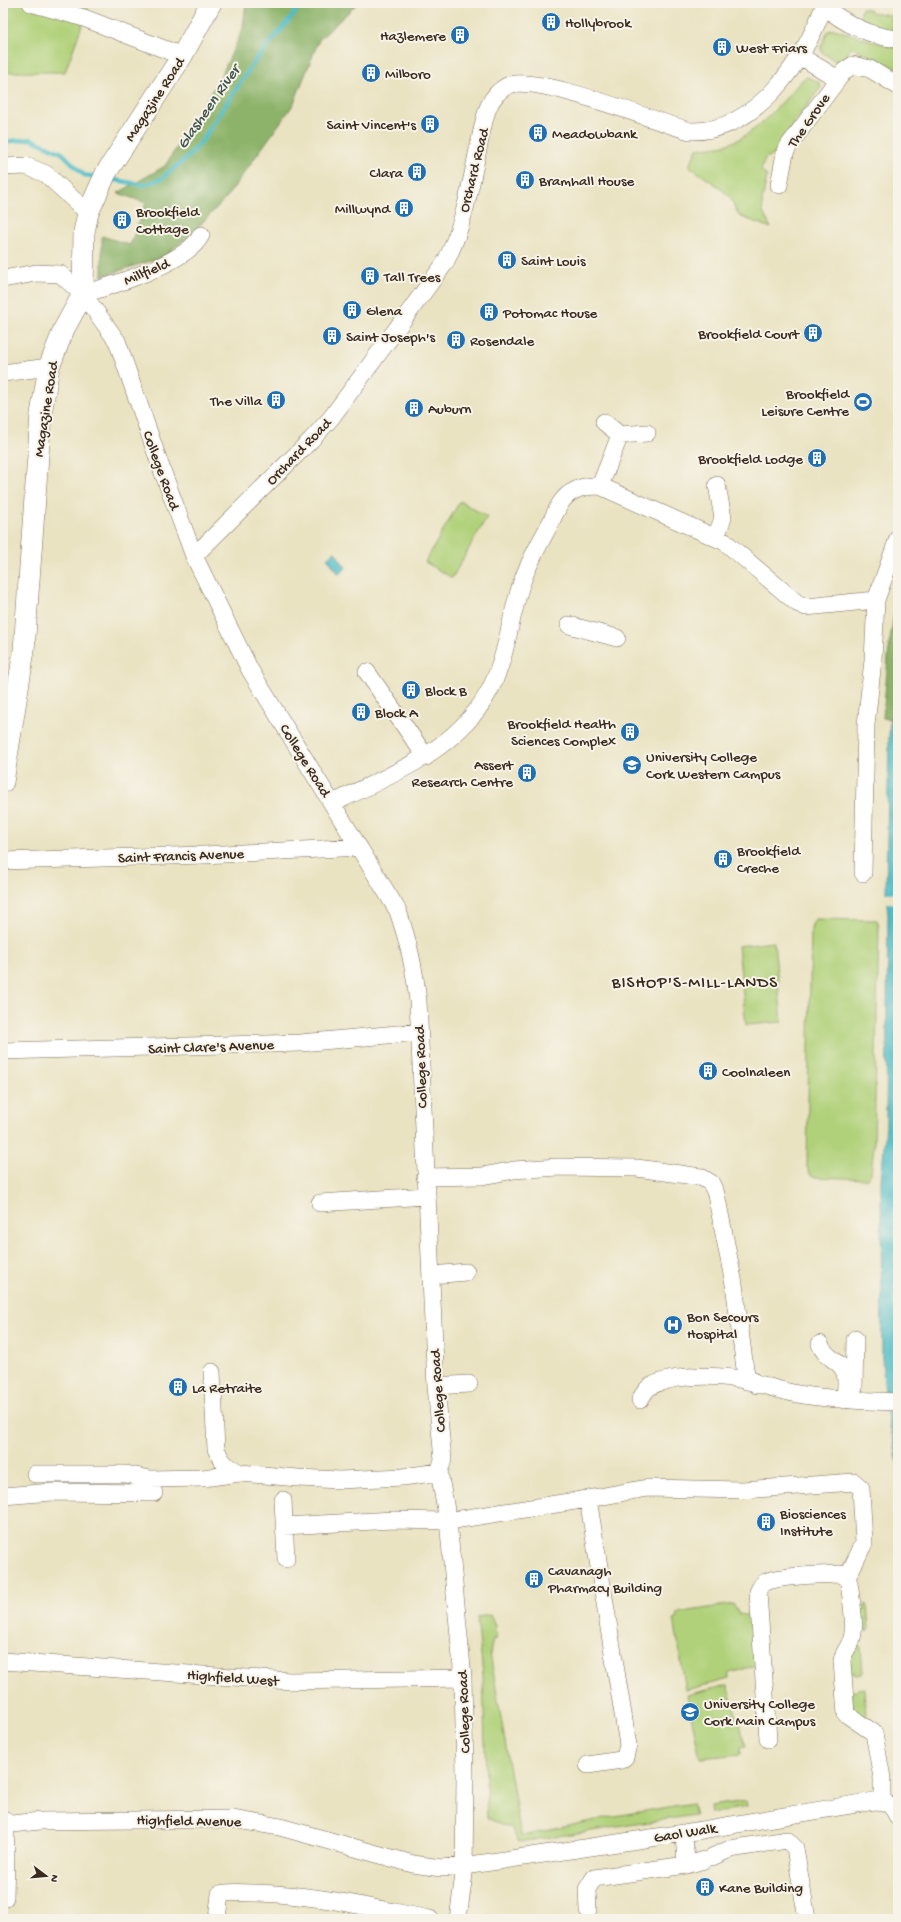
<svg xmlns="http://www.w3.org/2000/svg" width="901" height="1922" viewBox="0 0 901 1922" font-family="'Gochi Hand',sans-serif">
  <style>
    .green { fill: #b0d179; stroke: #767e4c }
    .forest { fill: #8cb369; stroke: #646e44 }
    .water { fill: #4fbdc7; stroke: #457472 }
    .pier { fill: #eae3c2 }
    .lines { fill: none; stroke-linecap: round; stroke-linejoin: round }
    .stream { stroke: #4fbdc7; stroke-width: 4.5 }
    .minor-casing { stroke: #786b57; stroke-width: 18 }
    .major-casing { stroke: #786b57; stroke-width: 22 }
    .minor { stroke: #fff; stroke-width: 17 }
    .major { stroke: #fff; stroke-width: 21 }
    .labels { text-anchor: middle; stroke-width: 4; stroke-linejoin: round; paint-order: stroke }
    .poi-label { font-size: 15px; fill: #3b2a1e; stroke: #f7f3e8; text-anchor: start }
    .street-label { font-size: 15px; fill: #3b2a1e; stroke: #f7f3e8 }
    .water-label { font-size: 16px; font-style: italic; fill: #415651; stroke: #f7f3e8 }
    .quarter-label { font-size: 17px; letter-spacing: 1px; fill: #3b2a1e; stroke: #f7f3e8 }
  </style>
  <rect width="100%" height="100%" fill="#f7f3e8"/>
  <filter id="ink" filterUnits="userSpaceOnUse"><feTurbulence type="fractalNoise" baseFrequency=".025" numOctaves="2"/><feDisplacementMap in="SourceGraphic" scale="8" xChannelSelector="R" yChannelSelector="G"/><feConvolveMatrix kernelMatrix="1 2 1 2 8 2 1 2 1" color-interpolation-filters="sRGB"/></filter>
  <filter id="wash" filterUnits="userSpaceOnUse"><feTurbulence type="fractalNoise" baseFrequency=".012" numOctaves="4" result="noise"/><feDisplacementMap in="SourceGraphic" scale="16" xChannelSelector="R" yChannelSelector="G"/><feGaussianBlur stdDeviation="0.9" result="paint"/><feColorMatrix in="noise" values="0 0 0 0 0 0 0 0 0 0 0 0 0 0 0 0 0 1.4 0 .05"/><feComposite in="paint" operator="in"/></filter>
  <g filter="url(#wash)">
    <rect width="100%" height="100%" fill="#eae3c2"/>
    <!-- green -->
    <path class="green" d="M3,3H90L65,72H3Z
      M862,8L871,10V12L890,15L889,20L893,21L892,32L860,18Z
      M834,29L898,49V69L851,47L845,59L836,61L824,54L821,50V46L828,31Z
      M807,77L819,82L821,87L781,141L774,155L765,158L761,171L767,176L762,201L763,212L771,228L739,216L730,197L719,187L689,166L697,149C707,147 718,147 728,144C757,134 783,101 803,79Z
      M460,501L487,517L452,578L425,562Z
      M815,919L877,920L879,925L874,1145L871,1174L866,1179L815,1177L810,1174L807,1167L811,927Z
      M774,942L782,1022L746,1025L738,946Z
      M733,1604L739,1614L754,1617L757,1665L730,1673L729,1679L686,1690L674,1619L677,1618V1613Z
      M867,1604L869,1631H866C861,1626 860,1614 862,1607Z
      M490,1615L495,1626L496,1639H493L490,1653L520,1830L522,1836L609,1817L692,1803L695,1815L519,1842L511,1828L487,1818L483,1675L477,1617Z
      M857,1646H861L863,1673L857,1674L850,1672L848,1659Z
      M727,1685L746,1746L741,1747V1754L700,1758L687,1695Z
      M864,1689L866,1716L856,1717L852,1715L851,1692Z
      M746,1801L747,1807L711,1813L710,1806Z"/>
    <!-- forest -->
    <path class="forest" d="M246,3H358L319,40L293,105L226,198L188,237L163,257L102,276V236L130,245L146,203L118,193L165,166L221,76L243,29Z
      M898,589V691L897,702L890,719L883,718L889,646Z"/>
    <!-- water -->
    <path class="water" d="M335,552L346,568L339,574L327,558Z
      M898,691V1467L894,1442L887,1414V1402L885,1393L882,1358L881,1182L886,1125L888,915L886,893L889,738L890,719L897,702Z"/>
    <!-- pier -->
    <path class="pier" d="M884,893H898V903H885Z"/>
    <g class="lines">
      <!-- stream -->
      <path class="stream" d="M3,142L31,139L62,153L84,175L98,177
        M109,179L144,185L161,179L189,156L201,142L252,65L303,3"/>
    </g>
  </g>
  <g filter="url(#ink)">
    <g class="lines">
      <!-- minor casing -->
      <g class="minor-casing">
        <path id="minor" d="M31,3L84,18L182,56
          M824,6C843,23 872,37 898,39
          M800,56L838,79
          M3,167L26,166L46,174L88,213
          M779,185L785,153L789,145L844,71L853,65L870,69L898,86
          M3,279L36,273L60,274L83,294L117,341L162,470L194,556L250,670L398,911C408,940 415,970 418,1001L436,1386L443,1460L439,1472L448,1521L463,1678L465,1775L464,1874L458,1919
          M83,294C111,286 189,262 201,235
          M3,373L49,367
          M620,435L647,433
          M600,486L620,435L604,422
          M716,537L723,518L717,485
          M194,556L311,440L331,418L445,263C465,224 472,177 481,135C485,116 488,96 507,86C533,72 656,122 690,131C757,133 805,59 825,3
          M569,625L617,638
          M367,672L426,757
          M333,803C384,778 441,757 477,710C507,671 506,630 521,585C528,563 540,543 551,522C556,511 562,496 574,491C582,486 591,486 600,486L725,542L797,603L806,607L876,600L898,538
          M3,861L204,855L359,847
          M863,873L866,725L873,660L876,600
          M3,1051L301,1043L419,1032
          M425,1177L482,1176L514,1170L558,1167L637,1168L701,1177L711,1183L716,1194L734,1284L745,1369L747,1376L757,1385
          M320,1203L426,1196
          M432,1275L466,1272
          M820,1344C825,1359 839,1359 844,1371C848,1379 845,1391 845,1400
          M212,1372L216,1449L221,1459L226,1465L240,1473L298,1478L340,1480L403,1477L439,1472
          M436,1386L469,1384
          M854,1388L855,1339
          M640,1400C643,1394 646,1389 651,1386C672,1375 710,1375 733,1378C756,1381 780,1392 804,1395C835,1400 866,1401 898,1402
          M35,1474H126L150,1479L203,1478L240,1473
          M3,1496L52,1492L154,1493
          M588,1499L647,1488L743,1490L854,1482L861,1488L864,1543L847,1578
          M283,1500L286,1559
          M284,1526L393,1520L448,1521L588,1499L628,1745L625,1757L621,1760L588,1765
          M3,1661L290,1681L463,1678
          M768,1739L758,1592C760,1588 761,1584 766,1582C781,1575 822,1575 840,1574L847,1578L849,1583C851,1599 856,1624 852,1638C850,1647 843,1651 842,1661L846,1714L874,1733L882,1778V1802
          M3,1825L40,1821L232,1819L280,1827L413,1864L441,1868L464,1866L684,1833L874,1801C888,1801 893,1806 898,1818
          M684,1833L686,1865
          M712,1857L730,1849L787,1840L795,1848L807,1919
          M588,1910L587,1889L594,1878L686,1865L704,1860
          M217,1919L220,1894C230,1891 243,1893 254,1893C313,1894 372,1908 430,1919"/>
      </g>
      <!-- major casing -->
      <g class="major-casing">
        <path id="major" d="M3,782L24,650L41,414L49,367L64,329L83,294L84,232L88,213L106,173L182,56L211,3
          M3,1821L4,1854L3,1897"/>
      </g>
      <!-- minor -->
      <use href="#minor" class="minor"/>
      <!-- major -->
      <use href="#major" class="major"/>
    </g>
  </g>
  <!-- icons -->
  <defs>
    <g id="building-disc" transform="scale(1)"><circle r="9.5" fill="#1f6fb2" stroke="#f7f3e8"/><path d="M-4-6H4V6H1V3H-1V6H-4ZM-2.5-4.3h1.7v1.8h-1.7ZM.8-4.3h1.7v1.8H.8ZM-2.5-1h1.7V.8h-1.7ZM.8-1h1.7V.8H.8Z" fill="#fff"/></g>
    <g id="stadium-disc" transform="scale(1)"><circle r="9.5" fill="#1f6fb2" stroke="#f7f3e8"/><path d="M0-5a6.5 5 0 1 0 0 10a6.5 5 0 1 0 0-10ZM-3.5-1.8h7v3.6h-7Z" fill="#fff"/></g>
    <g id="university-disc" transform="scale(1)"><circle r="9.5" fill="#1f6fb2" stroke="#f7f3e8"/><path d="M0-5L7-2L0 1L-7-2ZM-4 1L0 2.5L4 1V4Q0 6-4 4Z" fill="#fff"/></g>
    <g id="hospital-disc" transform="scale(1)"><circle r="9.5" fill="#1f6fb2" stroke="#f7f3e8"/><path d="M-5-5h3v3.5h4V-5h3V5h-3V1.5h-4V5h-3Z" fill="#fff"/></g>
  </defs>
  <g fill-rule="evenodd">
    <use href="#building-disc" x="551" y="22"/>
    <use href="#building-disc" x="460" y="35"/>
    <use href="#building-disc" x="722" y="47"/>
    <use href="#building-disc" x="371" y="73"/>
    <use href="#building-disc" x="430" y="124"/>
    <use href="#building-disc" x="538" y="133"/>
    <use href="#building-disc" x="417" y="172"/>
    <use href="#building-disc" x="525" y="180"/>
    <use href="#building-disc" x="404" y="208"/>
    <use href="#building-disc" x="122" y="220"/>
    <use href="#building-disc" x="507" y="260"/>
    <use href="#building-disc" x="370" y="276"/>
    <use href="#building-disc" x="352" y="310"/>
    <use href="#building-disc" x="489" y="312"/>
    <use href="#building-disc" x="813" y="333"/>
    <use href="#building-disc" x="332" y="336"/>
    <use href="#building-disc" x="456" y="340"/>
    <use href="#building-disc" x="276" y="400"/>
    <use href="#stadium-disc" x="863" y="402"/>
    <use href="#building-disc" x="414" y="408"/>
    <use href="#building-disc" x="817" y="458"/>
    <use href="#building-disc" x="411" y="690"/>
    <use href="#building-disc" x="361" y="712"/>
    <use href="#building-disc" x="630" y="732"/>
    <use href="#university-disc" x="632" y="765"/>
    <use href="#building-disc" x="527" y="773"/>
    <use href="#building-disc" x="723" y="859"/>
    <use href="#building-disc" x="708" y="1071"/>
    <use href="#hospital-disc" x="673" y="1325"/>
    <use href="#building-disc" x="178" y="1387"/>
    <use href="#building-disc" x="766" y="1522"/>
    <use href="#building-disc" x="534" y="1579"/>
    <use href="#university-disc" x="690" y="1712"/>
    <use href="#building-disc" x="705" y="1887"/>
  </g>
  <g class="labels">
    <!-- poi labels -->
    <g class="poi-label">
      <text x="565" y="27">Hollybrook</text>
      <text x="446" y="40" text-anchor="end">Hazlemere</text>
      <text x="736" y="52">West Friars</text>
      <text x="385" y="78">Milboro</text>
      <text x="416" y="129" text-anchor="end">Saint Vincent's</text>
      <text x="552" y="138">Meadowbank</text>
      <text x="403" y="177" text-anchor="end">Clara</text>
      <text x="539" y="185">Bramhall House</text>
      <text x="390" y="213" text-anchor="end">Millwynd</text>
      <text x="136" y="216">Brookfield<tspan x="136" dy="17">Cottage</tspan></text>
      <text x="521" y="265">Saint Louis</text>
      <text x="384" y="281">Tall Trees</text>
      <text x="366" y="315">Glena</text>
      <text x="503" y="317">Potomac House</text>
      <text x="799" y="338" text-anchor="end">Brookfield Court</text>
      <text x="346" y="341">Saint Joseph's</text>
      <text x="470" y="345">Rosendale</text>
      <text x="849" y="398" text-anchor="end">Brookfield<tspan x="849" dy="17">Leisure Centre</tspan></text>
      <text x="262" y="405" text-anchor="end">The Villa</text>
      <text x="428" y="413">Auburn</text>
      <text x="803" y="463" text-anchor="end">Brookfield Lodge</text>
      <text x="425" y="695">Block B</text>
      <text x="375" y="717">Block A</text>
      <text x="616" y="728" text-anchor="end">Brookfield Health<tspan x="616" dy="17">Sciences Complex</tspan></text>
      <text x="646" y="761">University College<tspan x="646" dy="17">Cork Western Campus</tspan></text>
      <text x="513" y="769" text-anchor="end">Assert<tspan x="513" dy="17">Research Centre</tspan></text>
      <text x="737" y="855">Brookfield<tspan x="737" dy="17">Creche</tspan></text>
      <text x="722" y="1076">Coolnaleen</text>
      <text x="687" y="1321">Bon Secours<tspan x="687" dy="17">Hospital</tspan></text>
      <text x="192" y="1392">La Retraite</text>
      <text x="780" y="1518">Biosciences<tspan x="780" dy="17">Institute</tspan></text>
      <text x="548" y="1575">Cavanagh<tspan x="548" dy="17">Pharmacy Building</tspan></text>
      <text x="704" y="1708">University College<tspan x="704" dy="17">Cork Main Campus</tspan></text>
      <text x="719" y="1892">Kane Building</text>
    </g>
    <!-- street labels -->
    <g class="street-label">
      <text transform="translate(154 99) rotate(-57)" y="5">Magazine Road</text>
      <text transform="translate(808 120) rotate(-55)" y="5">The Grove</text>
      <text transform="translate(473 170) rotate(-76)" y="5">Orchard Road</text>
      <text transform="translate(146 271) rotate(-23)" y="5">Millfield</text>
      <text transform="translate(45 409) rotate(-81)" y="5">Magazine Road</text>
      <text transform="translate(298 451) rotate(-46)" y="5">Orchard Road</text>
      <text transform="translate(162 470) rotate(70)" y="5">College Road</text>
      <text transform="translate(306 760) rotate(58)" y="5">College Road</text>
      <text transform="translate(181 855) rotate(-2)" y="5">Saint Francis Avenue</text>
      <text transform="translate(211 1046) rotate(-2)" y="5">Saint Clare's Avenue</text>
      <text transform="translate(420 1067) rotate(-92)" y="5">College Road</text>
      <text transform="translate(437 1391) rotate(-94)" y="5">College Road</text>
      <text transform="translate(233 1677) rotate(4)" y="5">Highfield West</text>
      <text transform="translate(463 1712) rotate(-92)" y="5">College Road</text>
      <text transform="translate(189 1820) rotate(1)" y="5">Highfield Avenue</text>
      <text transform="translate(685 1832) rotate(-9)" y="5">Gaol Walk</text>
    </g>
    <!-- water labels -->
    <g class="water-label">
      <text transform="translate(207 106) rotate(-55)" y="6">Glasheen River</text>
    </g>
    <!-- quarter labels -->
    <g class="quarter-label">
      <text x="695" y="987">BISHOP'S-MILL-LANDS</text>
    </g>
  </g>
  <!-- margin -->
  <rect width="901" height="1922" fill="none" stroke="#f7f3e8" stroke-width="16"/>
  <!-- north arrow -->
  <g transform="translate(46 1876) rotate(106)" stroke="#f7f3e8" stroke-width="3" paint-order="stroke">
  <path d="M0-3L7 15L0 10L-7 15Z" fill="#3b2a1e"/>
  <text y="-6" font-size="11" font-weight="bold" text-anchor="middle" fill="#3b2a1e">N</text>
  </g>
</svg>
